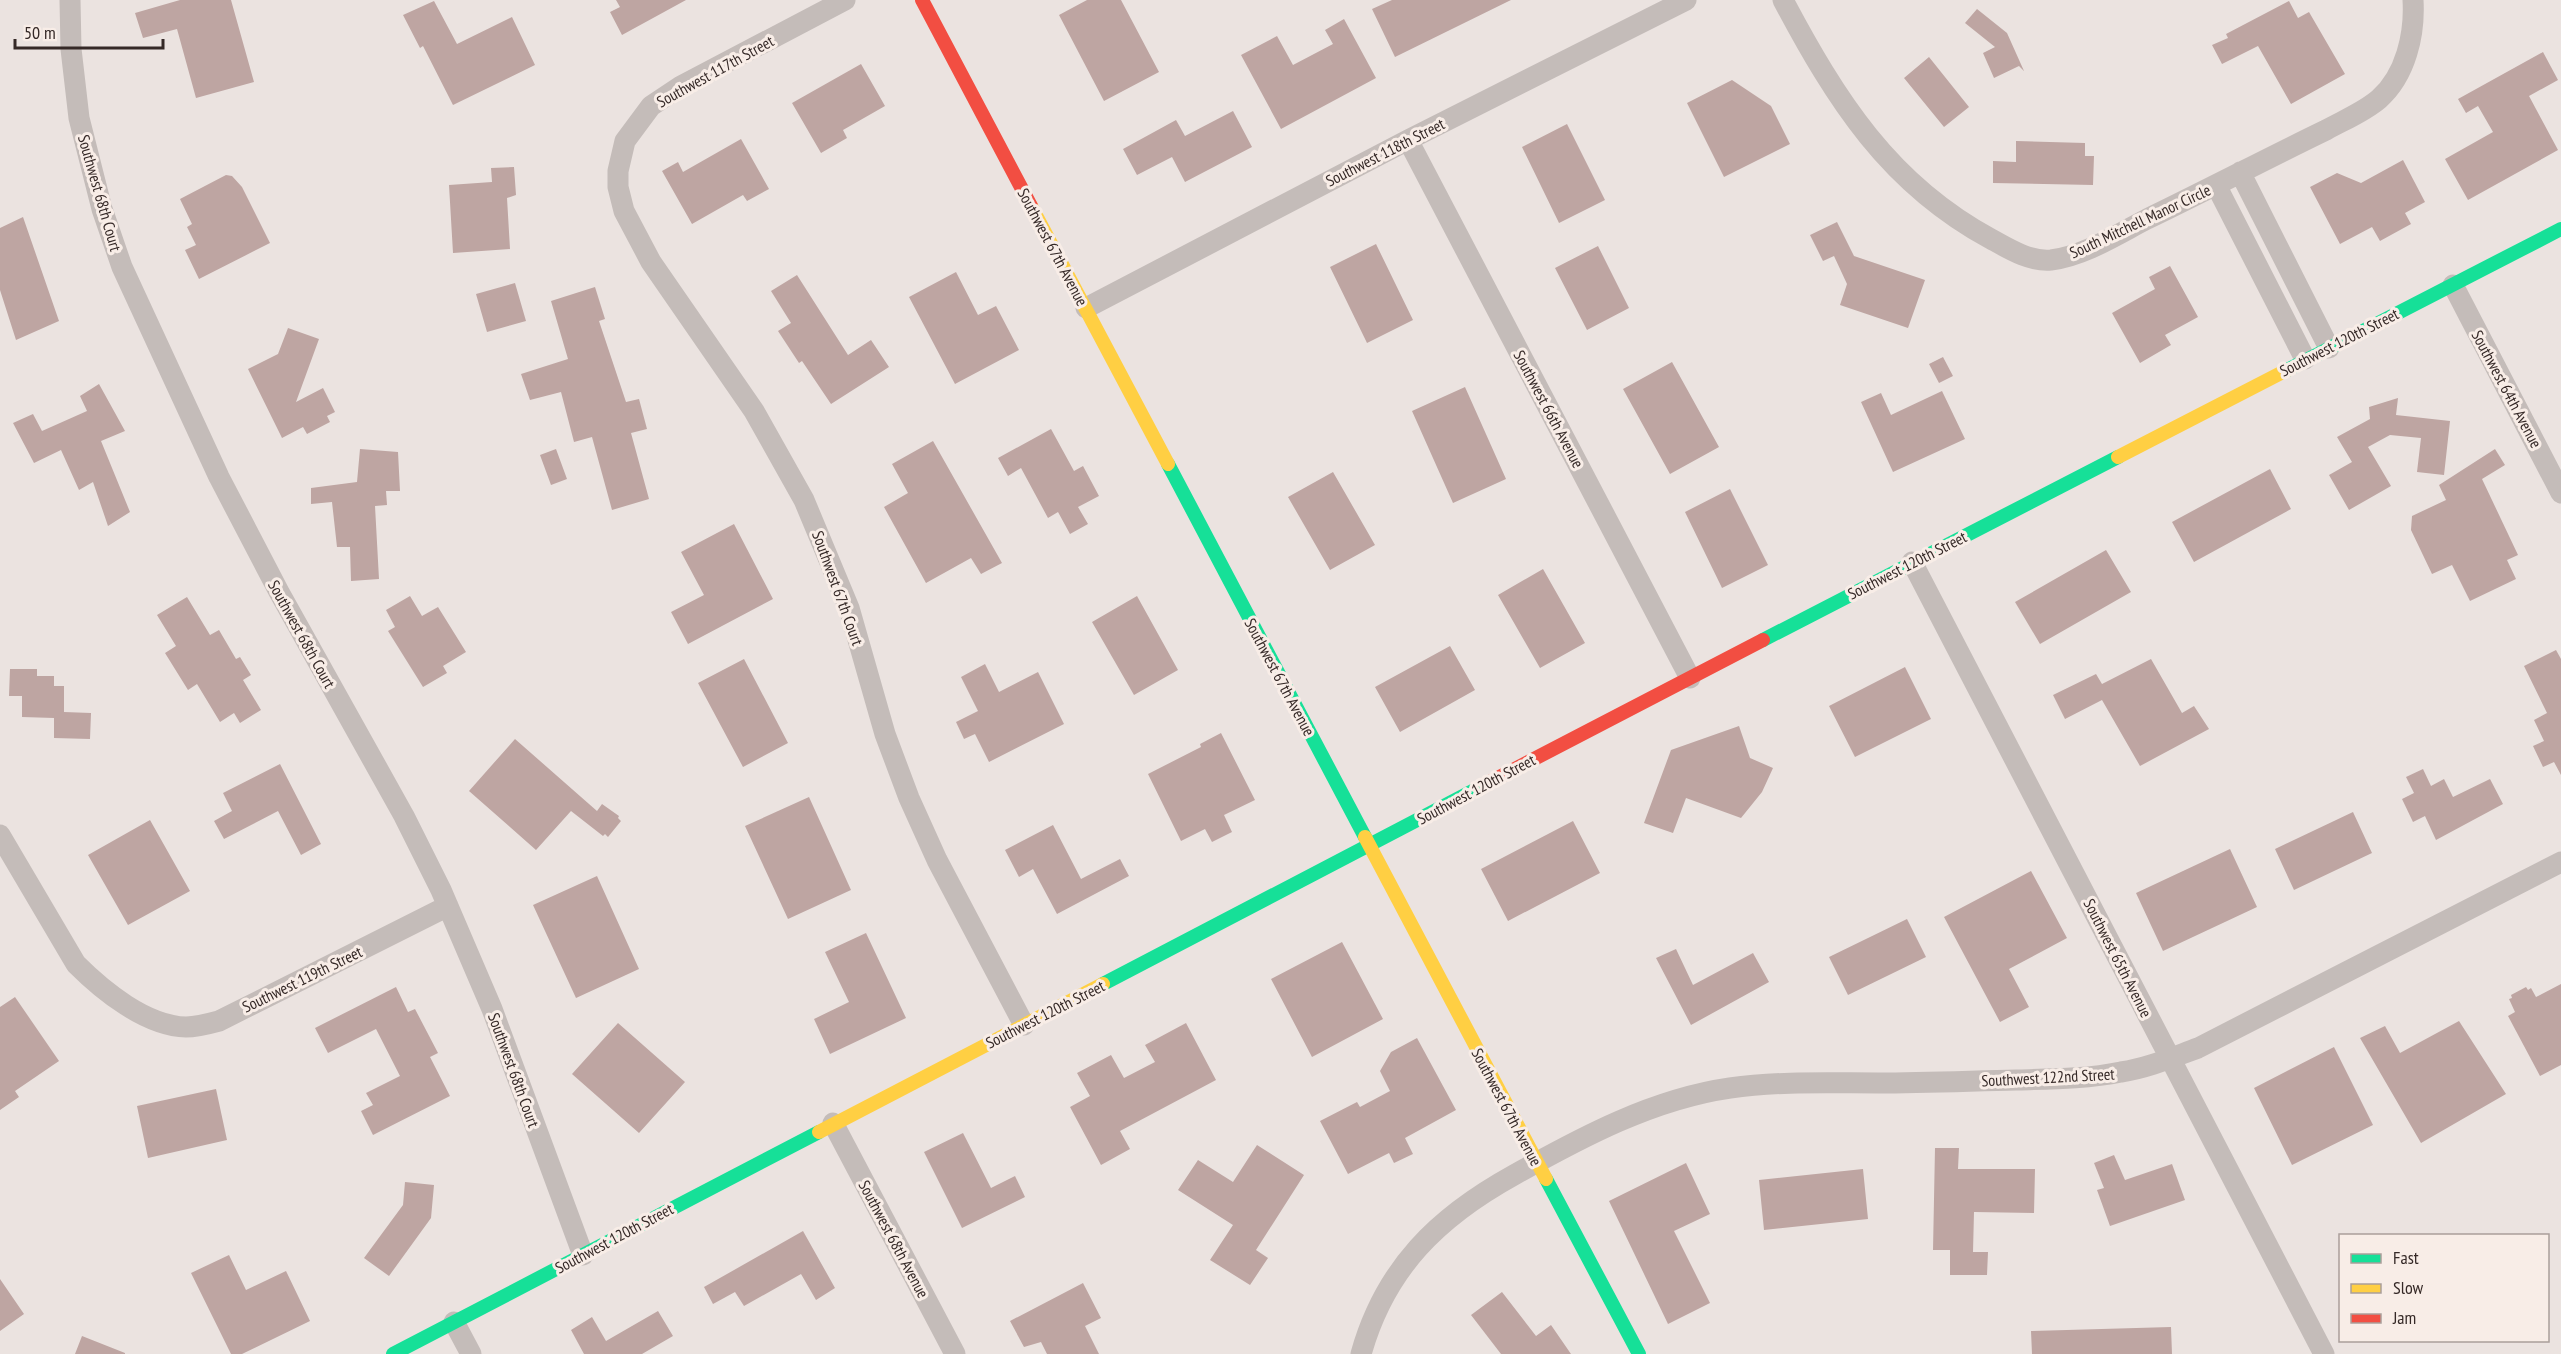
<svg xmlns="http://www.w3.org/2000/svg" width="2561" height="1354" viewBox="0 0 2561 1354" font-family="'PT Sans Narrow',sans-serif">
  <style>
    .building { fill: #bea5a2 }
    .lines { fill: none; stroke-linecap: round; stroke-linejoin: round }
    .street { stroke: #c4bcb9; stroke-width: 21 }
    .fast { stroke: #16e098; stroke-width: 14 }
    .slow { stroke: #ffcf43; stroke-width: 14 }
    .jam { stroke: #f24e42; stroke-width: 14 }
    .labels { text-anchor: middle; stroke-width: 6; stroke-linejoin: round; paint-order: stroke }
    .street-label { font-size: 16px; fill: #352927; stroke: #f8ede7 }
  </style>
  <rect width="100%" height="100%" fill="#ebe3e0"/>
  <!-- building -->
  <path class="building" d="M180,0H231L254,82L196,98L177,29L143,38L135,13Z
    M616,0H686L622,35L610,12L620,7Z
    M1087,0H1121L1159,72L1104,101L1059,15Z
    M1392,0H1511L1395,57L1372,9Z
    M434,1L457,44L512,17L535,65L453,105L423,46L420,48L403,15Z
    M2289,1L2298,18L2309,12L2345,74L2291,104L2258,46L2222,64L2212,45L2228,38L2226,34Z
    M1977,9L2007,33L2024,71L2019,66L1994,78L1983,53L1995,47L1965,23Z
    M1344,19L1376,78L1281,129L1241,55L1277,36L1293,65L1333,44L1325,30Z
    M2543,52L2558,80L2529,96L2558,150L2468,200L2445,159L2493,132L2478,106L2466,113L2458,99Z
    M1929,57L1969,107L1944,127L1904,78Z
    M861,64L885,106L843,130L847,138L821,153L792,103Z
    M1732,80L1771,106L1790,144L1724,177L1687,103Z
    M1233,111L1252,147L1185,182L1172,157L1137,175L1123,149L1176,120L1185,136Z
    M1567,124L1605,200L1559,223L1522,147Z
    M741,139L769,189L747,201L743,195L692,224L662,171L678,162L683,172Z
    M2016,141L2085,143V156H2094L2093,185L1993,183V161L2016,162Z
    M2403,160L2425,202L2405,213L2411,224L2380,241L2372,227L2340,244L2310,187L2337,173L2361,183Z
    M514,167L516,195L507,198L510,249L453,253L449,185L492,182L491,168Z
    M226,175L232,176L242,187L270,243L199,279L185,250L196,245L187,227L192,224L180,199Z
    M23,217L59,321L16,340L0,290V228Z
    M1837,222L1854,256L1925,280L1908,328L1840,305L1847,284L1834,256L1823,261L1810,235Z
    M1376,244L1413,320L1367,343L1330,267Z
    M1598,246L1629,308L1587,330L1555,268Z
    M2170,266L2198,317L2165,335L2171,345L2140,363L2112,313L2155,289L2149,277Z
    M956,272L978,315L996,306L1019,350L955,384L909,297Z
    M797,275L848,355L871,340L889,367L831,404L802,361L799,363L778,331L791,323L771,291Z
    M515,283L526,321L487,332L476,294Z
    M595,287L605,319L599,321L626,402L639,399L647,429L631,433L649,499L612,510L592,437L574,442L561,392L530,400L521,374L568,359L551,301Z
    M288,328L319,339L296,402L323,388L335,412L327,416L330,422L307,434L303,427L282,438L248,369L278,354Z
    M1943,357L1953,376L1939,383L1929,364Z
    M1672,362L1719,447L1670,474L1623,389Z
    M99,384L125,431L101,441L130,512L108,526L93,482L79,490L61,450L34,463L13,423L33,414L42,431L87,411L80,396Z
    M1465,387L1506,479L1453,503L1412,411Z
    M1942,391L1965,439L1893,472L1861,402L1881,393L1891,415Z
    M2398,398L2396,415L2450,421L2444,475L2417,472L2421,438L2390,435L2368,447L2391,486L2349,510L2329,475L2352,462L2337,437L2370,419L2369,407Z
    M1051,429L1074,471L1083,466L1099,496L1078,507L1088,524L1070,534L1058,512L1048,518L1021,468L1008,476L998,458Z
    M933,441L1002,563L981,574L971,558L926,583L884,507L908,493L892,464Z
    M360,449L398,452L400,491H386L387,505L375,506L379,579L351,581L350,547H337L332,502L311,504V488L357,482Z
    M556,449L567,479L551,485L540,455Z
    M2495,449L2505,465L2482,479L2518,555L2507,560L2516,579L2470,601L2452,565L2432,574L2411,530L2412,516L2446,500L2439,485Z
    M2270,469L2291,509L2194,562L2172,522Z
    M1333,472L1375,545L1330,570L1288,497Z
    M1730,489L1768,565L1722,588L1685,512Z
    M734,524L773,599L688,644L671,612L704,595L681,552Z
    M2106,550L2131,592L2040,644L2015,602Z
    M1543,569L1585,643L1540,668L1498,595Z
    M410,596L422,616L438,607L466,652L443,666L447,673L423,687L388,631L395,627L386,610Z
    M1137,596L1178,670L1134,695L1092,622Z
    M187,597L210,635L219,630L236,659L240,657L251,675L243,680L261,710L240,723L234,713L220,722L197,684L188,690L165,653L176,646L157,615Z
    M1450,646L1475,690L1400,732L1375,687Z
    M2556,650L2561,659V775L2554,762L2543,767L2533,746L2544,741L2534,720L2547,713L2524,666Z
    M744,659L788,743L743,767L698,683Z
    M2151,659L2182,713L2194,706L2209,729L2140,766L2102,700L2065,719L2053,695L2096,674L2102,684Z
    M985,664L999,692L1038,672L1064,724L989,762L975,734L964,739L956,722L978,711L961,677Z
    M1905,667L1931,719L1855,757L1829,706Z
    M10,669H37V676H54V686H64V712L91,713L90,739L54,738V718L22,717V696H9Z
    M1739,726L1750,758L1773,768L1762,792L1741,818L1686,798L1673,833L1644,823L1671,750Z
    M1221,733L1255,800L1224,815L1232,832L1212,842L1205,829L1181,841L1148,774L1201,747L1200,744Z
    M515,739L597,811L602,804L619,816L618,818L621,821L608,837L605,834L603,836L571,811L536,850L469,791Z
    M280,764L321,844L301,855L278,811L224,839L214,821L232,811L223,793Z
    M2423,769L2431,786L2444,779L2453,797L2490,779L2503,804L2436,840L2425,816L2413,822L2402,799L2414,793L2406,777Z
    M809,797L851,890L788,919L745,826Z
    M2353,812L2372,853L2294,890L2275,849Z
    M150,820L190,891L128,925L88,855Z
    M1573,821L1600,873L1508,921L1481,869Z
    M1053,825L1081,879L1120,859L1129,876L1057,914L1033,869L1019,877L1005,850Z
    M2230,849L2257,907L2163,951L2136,893Z
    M2031,871L2067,938L2009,969L2029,1007L2000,1022L1944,917Z
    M597,876L639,969L576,998L533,905Z
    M1907,919L1926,957L1848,995L1829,957Z
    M866,933L906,1018L830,1054L814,1019L849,1002L825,952Z
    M1342,942L1383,1019L1312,1057L1271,979Z
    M1676,949L1693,985L1753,953L1769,982L1691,1025L1656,958Z
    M2561,984V1065L2540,1076L2508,1016L2515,1012L2509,999L2512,998L2511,995L2526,987L2528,990L2531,988L2536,997Z
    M396,987L408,1012L415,1009L438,1053L430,1057L450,1096L373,1135L361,1111L373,1105L366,1093L400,1076L376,1029L328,1053L315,1028Z
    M15,997L59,1061L15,1091L19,1097L0,1110V1007Z
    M2459,1021L2506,1094L2421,1143L2360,1038L2385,1026L2400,1053Z
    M618,1023L685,1082L639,1133L572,1074Z
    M1186,1023L1216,1080L1120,1131L1130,1149L1101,1165L1070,1107L1090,1096L1077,1073L1111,1055L1124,1078L1155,1062L1145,1045Z
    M1417,1038L1456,1110L1405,1138L1413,1154L1394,1163L1389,1153L1348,1174L1320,1121L1357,1102L1360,1107L1390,1091L1380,1071L1391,1052Z
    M2334,1047L2373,1125L2292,1165L2254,1088Z
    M216,1089L227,1140L148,1158L137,1106Z
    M963,1133L991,1188L1015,1176L1025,1197L962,1228L924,1152Z
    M1257,1145L1304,1175L1256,1250L1268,1258L1250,1285L1210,1260L1233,1225L1178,1190L1198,1160L1233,1182Z
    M1935,1148H1959L1958,1169H2035L2034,1213L1974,1212L1973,1252H1988L1987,1275H1950V1250H1933Z
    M2114,1155L2125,1180L2172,1164L2185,1200L2110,1226L2097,1190L2104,1188L2094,1163Z
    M1686,1163L1710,1214L1674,1231L1710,1303L1668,1324L1609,1201Z
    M1863,1169L1868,1219L1764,1230L1759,1180Z
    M405,1182L434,1185L431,1218L389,1276L364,1258L403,1205Z
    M803,1231L835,1288L816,1300L801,1274L744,1306L735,1292L713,1304L704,1287Z
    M229,1255L246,1290L286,1271L310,1321L242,1354H231L191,1273Z
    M0,1279L24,1314L0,1331Z
    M1083,1283L1101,1318L1085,1326L1099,1354H1047L1041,1342L1024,1347L1010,1321Z
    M1502,1292L1536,1336L1551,1325L1571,1354H1501L1471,1315Z
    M658,1311L673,1336L642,1354H584L571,1330L592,1317L606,1341Z
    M2171,1327L2172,1354H2032L2031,1331Z
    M82,1336L125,1353V1354H75Z"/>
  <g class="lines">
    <!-- street -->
    <path class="street" d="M70,0L71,49L79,118L102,209L122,267L219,477L279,592L404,816L441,890L492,1009L583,1255
      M845,0L681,86L651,106L625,141L618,171V187L624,211L651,262L754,411L804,500L849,608L885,734L909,798L937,860L1024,1025
      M1783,0C1836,100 1889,184 1991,239C2009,249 2030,262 2051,260C2084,256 2118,234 2147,219C2207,190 2266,159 2326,130C2344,120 2364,112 2379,99C2406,75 2415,34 2413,0
      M1408,140L1690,678
      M2240,172L2329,348
      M2216,185L2305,359
      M2453,285L2561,493
      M1086,308L1408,140L1686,0
      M1912,562L2324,1354
      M0,835L76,964C103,991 146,1026 186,1027C197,1027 208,1024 219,1021L448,906
      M833,1123L955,1354
      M454,1322L471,1354
      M1361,1354C1385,1268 1438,1217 1514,1175C1582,1137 1653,1099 1730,1088C1779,1081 1829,1083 1878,1083C1924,1083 1970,1081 2016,1080C2051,1079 2087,1079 2121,1072C2148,1068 2173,1057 2198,1048L2561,862"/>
    <!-- fast -->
    <path class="fast" d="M2287,370L2561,229
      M1168,464L1365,837
      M1763,640L2118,457
      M1103,984L1486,784
      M1546,1179L1639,1354
      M393,1354L819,1132"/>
    <!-- slow -->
    <path class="slow" d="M1031,206L1168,464
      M2118,457L2287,370
      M1365,837L1546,1179
      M819,1132L1103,984"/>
    <!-- jam -->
    <path class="jam" d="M922,0L1031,206
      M1486,784L1763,640"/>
  </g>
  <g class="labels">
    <!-- street labels -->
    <g class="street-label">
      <text transform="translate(715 71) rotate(-29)" y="6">Southwest 117th Street</text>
      <text transform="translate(1385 152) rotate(-27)" y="6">Southwest 118th Street</text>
      <text transform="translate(100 193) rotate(74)" y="6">Southwest 68th Court</text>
      <text transform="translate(2140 221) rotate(-25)" y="6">South Mitchell Manor Circle</text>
      <text transform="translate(1053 247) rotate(62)" y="6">Southwest 67th Avenue</text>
      <text transform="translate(2339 342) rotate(-27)" y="6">Southwest 120th Street</text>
      <text transform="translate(2507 389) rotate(62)" y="6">Southwest 64th Avenue</text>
      <text transform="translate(1549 409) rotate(62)" y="6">Southwest 66th Avenue</text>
      <text transform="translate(1907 565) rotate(-27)" y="6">Southwest 120th Street</text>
      <text transform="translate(838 588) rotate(70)" y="6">Southwest 67th Court</text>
      <text transform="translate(302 634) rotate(61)" y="6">Southwest 68th Court</text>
      <text transform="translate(1280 677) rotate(62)" y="6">Southwest 67th Avenue</text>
      <text transform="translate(1476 789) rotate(-28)" y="6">Southwest 120th Street</text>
      <text transform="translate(2118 958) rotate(63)" y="6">Southwest 65th Avenue</text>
      <text transform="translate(302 979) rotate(-26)" y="6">Southwest 119th Street</text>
      <text transform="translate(1045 1014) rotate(-27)" y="6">Southwest 120th Street</text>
      <text transform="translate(514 1070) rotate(70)" y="6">Southwest 68th Court</text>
      <text transform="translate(2048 1077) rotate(-3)" y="6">Southwest 122nd Street</text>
      <text transform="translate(1507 1107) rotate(62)" y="6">Southwest 67th Avenue</text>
      <text transform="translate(614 1238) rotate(-28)" y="6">Southwest 120th Street</text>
      <text transform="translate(894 1239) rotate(62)" y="6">Southwest 68th Avenue</text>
    </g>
  </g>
  <!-- legend -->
  <rect x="2339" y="1234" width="210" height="108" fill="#f8ede7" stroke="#aa9f9a" stroke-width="1.5"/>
  <rect x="2351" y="1254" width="30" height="9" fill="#16e098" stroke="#aa9f9a" stroke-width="1.5"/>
  <text x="2393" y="1264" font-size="18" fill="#352927">Fast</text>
  <rect x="2351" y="1284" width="30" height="9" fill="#ffcf43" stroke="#aa9f9a" stroke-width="1.5"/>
  <text x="2393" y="1294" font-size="18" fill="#352927">Slow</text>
  <rect x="2351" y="1314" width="30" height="9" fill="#f24e42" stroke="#aa9f9a" stroke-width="1.5"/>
  <text x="2393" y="1324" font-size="18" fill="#352927">Jam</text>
  <!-- scale -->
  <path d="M15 39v9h148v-9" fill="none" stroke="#352927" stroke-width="3"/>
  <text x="24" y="39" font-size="18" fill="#352927" stroke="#f8ede7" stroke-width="4.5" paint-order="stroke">50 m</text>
</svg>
